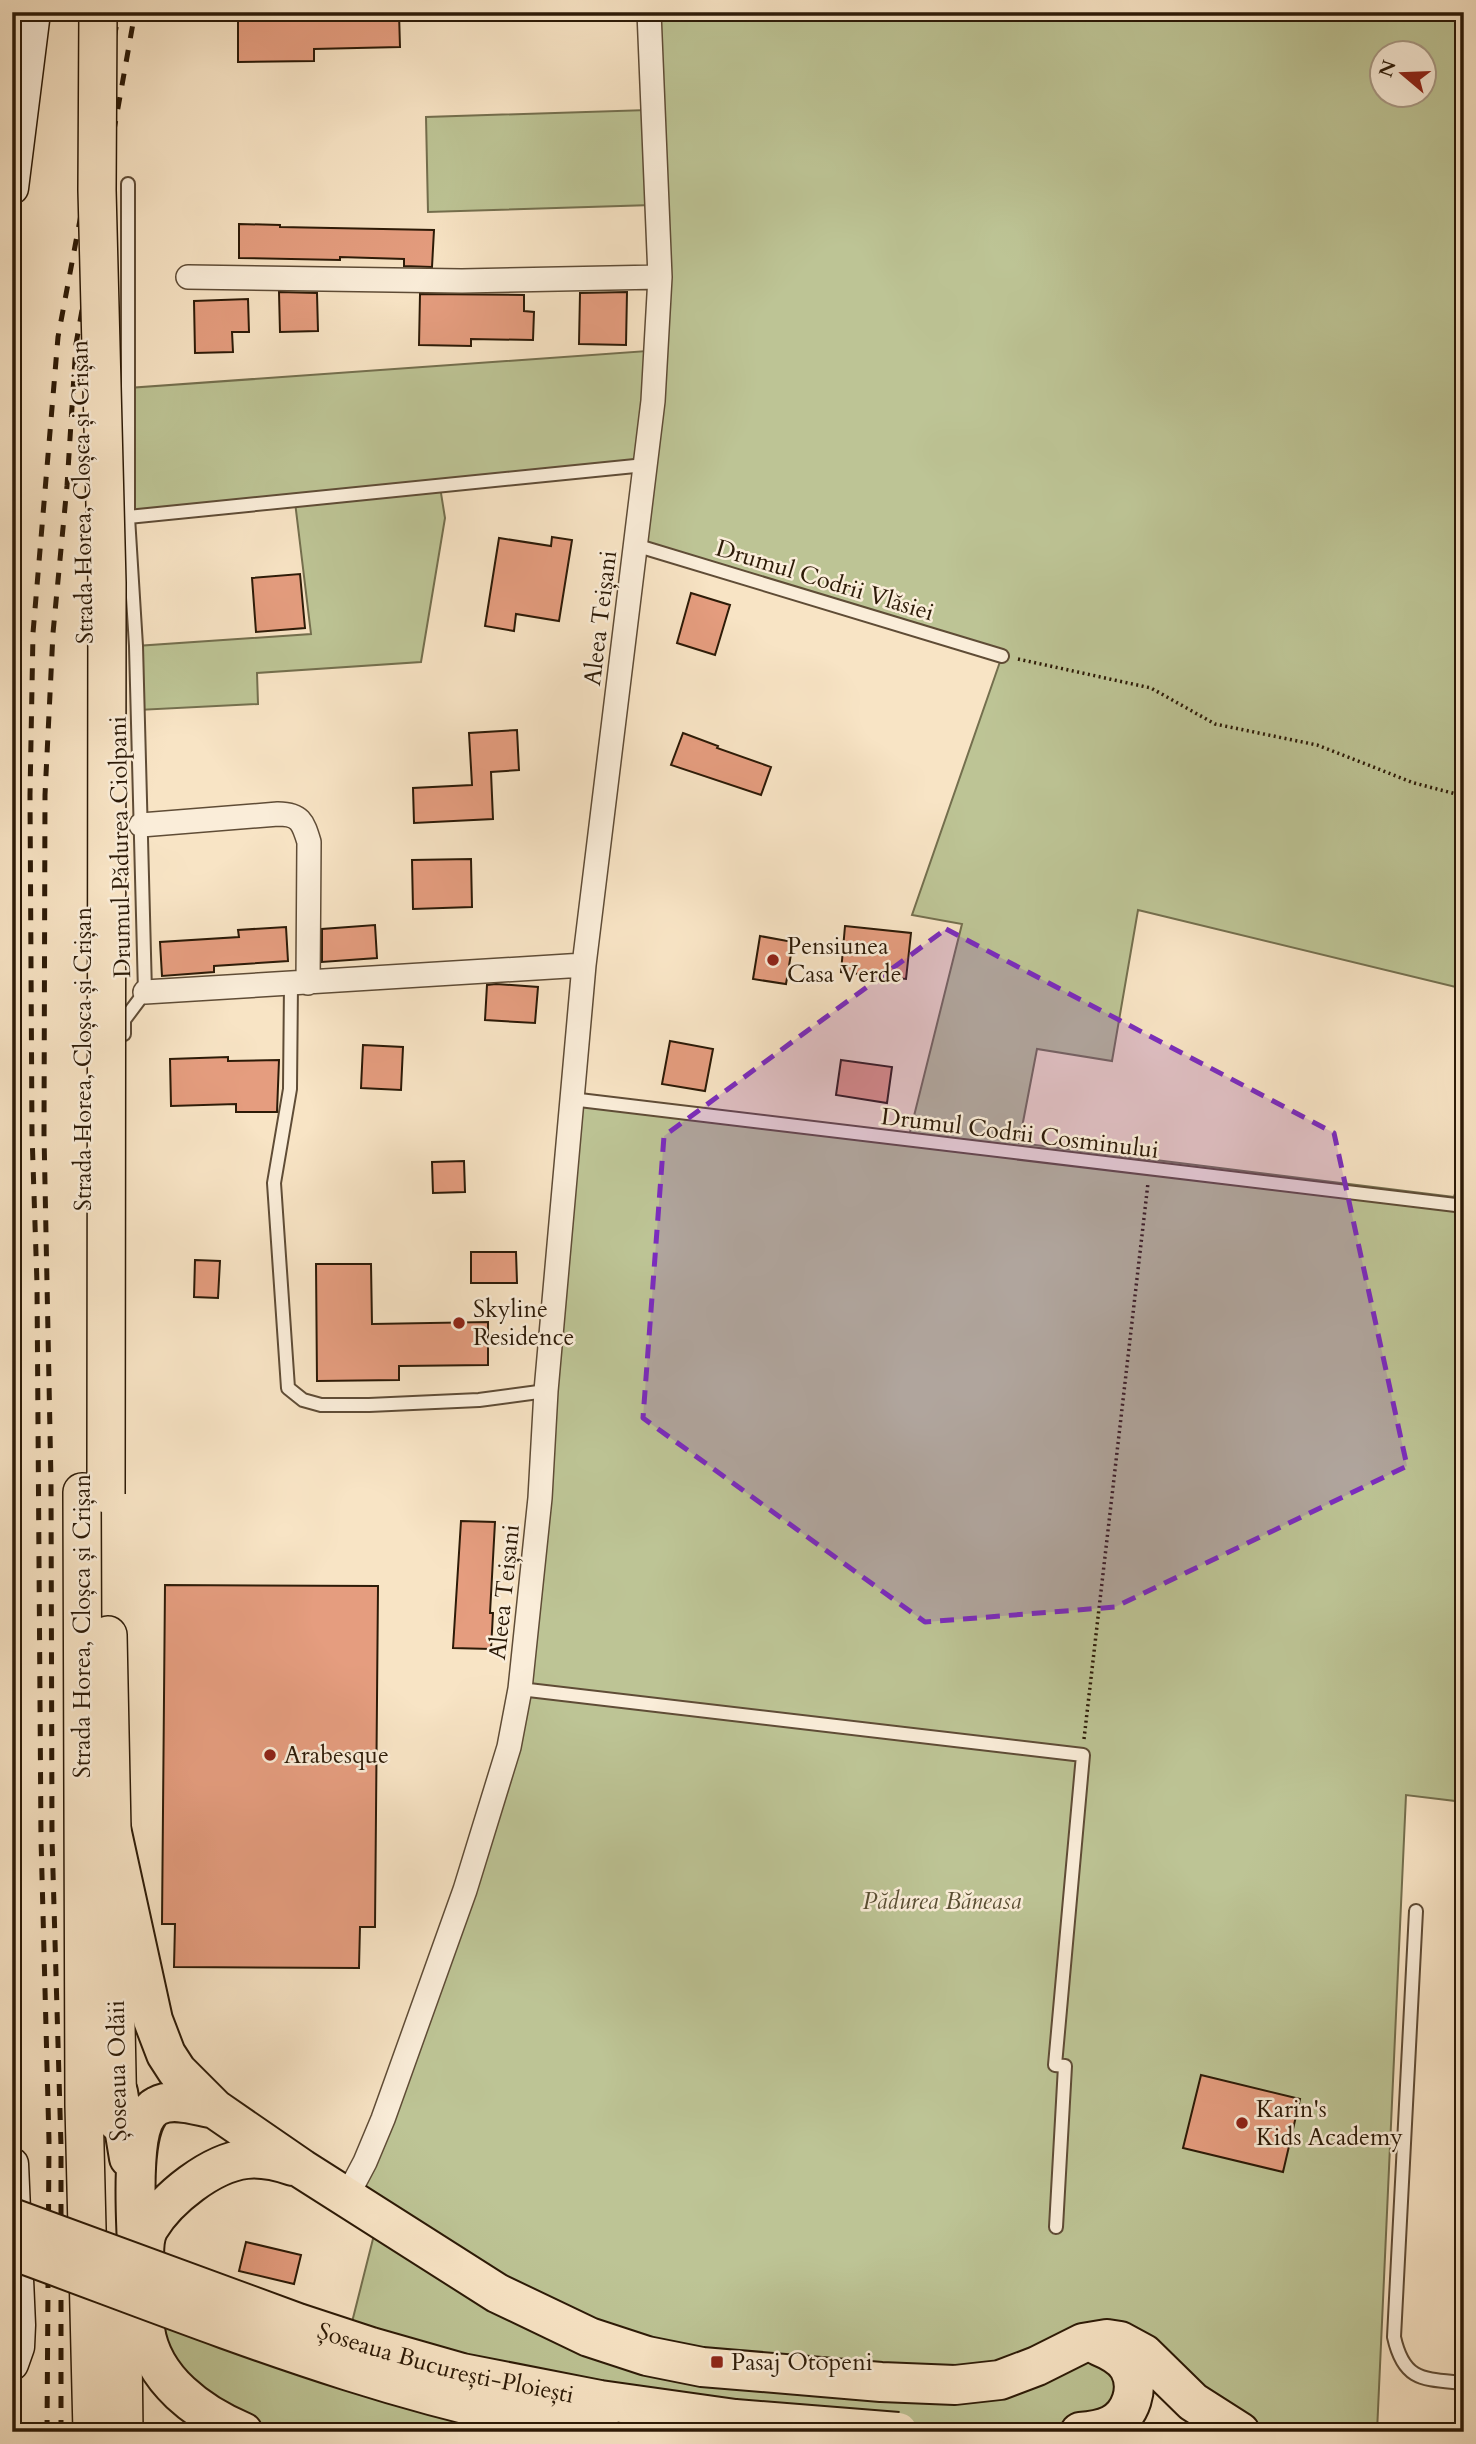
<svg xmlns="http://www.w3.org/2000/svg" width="1476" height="2444" viewBox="0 0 1476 2444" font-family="Cardo,serif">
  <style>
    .green { fill: #bdc495; stroke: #746f4e; stroke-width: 2; fill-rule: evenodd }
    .building { fill: #e59d7f; stroke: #2c1a07; stroke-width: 2 }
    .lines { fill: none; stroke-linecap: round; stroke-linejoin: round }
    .lane-casing { stroke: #5f4c36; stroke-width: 16 }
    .street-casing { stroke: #5f4c36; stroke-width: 26 }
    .secondary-casing { stroke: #2c1a07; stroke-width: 35 }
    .primary-casing { stroke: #2c1a07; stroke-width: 40 }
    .highway-casing { stroke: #2c1a07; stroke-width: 42 }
    .path { stroke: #2c1a07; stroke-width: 3.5; stroke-dasharray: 2 3.5; stroke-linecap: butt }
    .lane { stroke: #faedd9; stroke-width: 12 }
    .street { stroke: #faedd9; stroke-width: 23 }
    .secondary { stroke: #faedd9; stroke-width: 32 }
    .primary { stroke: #f8e4c5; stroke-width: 37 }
    .highway { stroke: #f8e4c5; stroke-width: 38 }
    .rail { stroke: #2c1a07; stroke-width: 5; stroke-dasharray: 12 12; stroke-linecap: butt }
    .primary-bridge-casing { stroke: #2c1a07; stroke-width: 40; stroke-linecap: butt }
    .highway-bridge-casing { stroke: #2c1a07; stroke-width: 42; stroke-linecap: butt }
    .primary-bridge { stroke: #f8e4c5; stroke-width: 37 }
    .highway-bridge { stroke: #f8e4c5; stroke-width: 38 }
    .marked { fill: #7b2cbf; fill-opacity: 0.2; stroke: #7b2cbf; stroke-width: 5; stroke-dasharray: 14 9; stroke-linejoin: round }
    .poi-dot { fill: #8f2418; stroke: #faedd9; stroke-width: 2.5 }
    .labels { text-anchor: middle; stroke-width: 5; stroke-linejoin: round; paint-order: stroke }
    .street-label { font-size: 24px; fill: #2c1a07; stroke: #faedd9 }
    .poi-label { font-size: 24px; fill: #2c1a07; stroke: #faedd9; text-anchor: start }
    .park-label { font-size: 24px; font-style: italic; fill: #584d32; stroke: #faedd9 }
  </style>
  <rect width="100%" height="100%" fill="#f8e4c5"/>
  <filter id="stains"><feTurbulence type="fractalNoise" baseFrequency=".00286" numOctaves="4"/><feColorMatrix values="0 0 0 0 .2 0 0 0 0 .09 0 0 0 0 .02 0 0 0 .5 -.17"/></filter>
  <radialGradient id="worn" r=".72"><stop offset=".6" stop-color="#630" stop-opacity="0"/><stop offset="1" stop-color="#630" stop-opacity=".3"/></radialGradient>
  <!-- green -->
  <path class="green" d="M648,12H1464V989L1138,910L1112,1061L1037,1049L1019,1143L1454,1197L1464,1163V1802L1406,1795L1377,2432H1240L1178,2388L1134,2390L1080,2432H898L348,2338L376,2227L342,2205L509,1747L571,1099L908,1140L962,924L912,915L1002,656L635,545L653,401ZM1382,52H1424V94H1382Z
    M648,110L652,205L428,212L426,117Z
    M647,351L637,466L440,487L445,518L421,662L257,673L258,704L138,710L136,646L311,634L295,502L128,517V388Z
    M144,2301L602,2432H243L194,2405Z"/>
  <!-- building -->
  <path class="building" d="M238,12H309V15L399,13L400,47L314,49V61L238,62Z
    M239,224L280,225V227L434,230L432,267L404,266V259L340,257V260L239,258Z
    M279,292L317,293L318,331L280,332Z
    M627,292L626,345L579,344L580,293Z
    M420,294L524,295V311L534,312L533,340L471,339V346L419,345Z
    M248,299L249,332H232L233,352L195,353L194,301Z
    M552,537L572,540L559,621L516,614L514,631L485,626L499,538L551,546Z
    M300,574L305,628L256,632L252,578Z
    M691,593L730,605L715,655L677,643Z
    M517,730L519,770L491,772L493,819L414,823L413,788L472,785L469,733Z
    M683,733L718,746L717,748L771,767L761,795L671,765Z
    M471,859L472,907L413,909L412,860Z
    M375,925L377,958L322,962V929Z
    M845,926L911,933L906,979L841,972Z
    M286,927L288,961L214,966V972L162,976L160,942L239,937L238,930Z
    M760,936L793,942L786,984L753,979Z
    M496,984L538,987L535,1023L485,1020L487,985Z
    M670,1041L713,1049L705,1091L662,1084Z
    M363,1045L403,1047L401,1090L361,1088Z
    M228,1057V1061L279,1060L277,1112H236V1104L171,1106L170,1059Z
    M841,1060L892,1067L887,1103L836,1095Z
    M464,1161L465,1192L433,1193L432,1162Z
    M471,1252H516L517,1283H471Z
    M195,1260L220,1261L218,1298L194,1297Z
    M316,1264H371L372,1324L488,1322V1365L399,1366V1380L317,1381Z
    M461,1521L495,1522L490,1613H493L491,1649L453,1648Z
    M165,1585L378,1586L375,1927H360L359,1968L174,1967L175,1924H162Z
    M1201,2075L1300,2099L1283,2172L1183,2148Z
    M246,2242L301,2255L294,2284L239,2271Z"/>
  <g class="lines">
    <!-- lane casing -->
    <g class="lane-casing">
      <path id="lane" d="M128,517L645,465
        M635,545L1002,656
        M291,984L290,1089L274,1183L288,1388L303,1400L321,1405H369L479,1400L546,1391
        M124,1034V1020L145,992L136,646L128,517V184
        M571,1099L1464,1206
        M520,1689L1083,1755L1055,2065L1065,2066L1056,2227
        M1416,1911L1394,2337C1404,2382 1424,2379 1464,2383"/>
    </g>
    <!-- street casing -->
    <g class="street-casing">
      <path id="street" d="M188,277L462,281L660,277
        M141,825L278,814C300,814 303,822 309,842L308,983
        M145,992L584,965
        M347,2196L365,2162L383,2119L465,1890L509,1747L520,1689L540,1498L546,1391L584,965L653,401L660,277L649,12"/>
    </g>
    <!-- secondary casing -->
    <g class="secondary-casing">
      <path id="secondary" d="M12,188L34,12
        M12,2164L19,2325L18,2347L12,2364"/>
    </g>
    <!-- primary casing -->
    <g class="primary-casing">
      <path id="primary" d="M82,1492L84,2106L92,2432
        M108,1635L118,2123
        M122,2261L124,2432"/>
    </g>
    <!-- highway casing -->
    <g class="highway-casing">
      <path id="highway" d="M111,1828L153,2020L166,2054L177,2071L215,2109L302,2169L497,2293L589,2337L647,2356L702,2367L881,2382L955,2385L1000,2380L1037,2366L1083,2343L1107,2339L1120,2341L1144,2354L1193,2402L1240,2432
        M118,2092L129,2158
        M137,2251C137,2221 127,2121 157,2106C174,2097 197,2106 215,2109
        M243,2432C200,2414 152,2380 145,2329C143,2314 145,2297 145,2281C145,2266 141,2242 149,2228C167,2198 211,2163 246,2159C263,2157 278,2161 293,2166
        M1080,2432C1091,2431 1101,2430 1111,2425C1131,2415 1140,2388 1129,2368C1123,2357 1111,2351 1099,2346"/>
    </g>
    <!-- path -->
    <path class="path" d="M1018,659L1151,688L1215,724L1317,745L1414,783L1464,796
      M1084,1739L1148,1183
      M1400,2432V2424L1464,2428"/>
    <!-- lane -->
    <use href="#lane" class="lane"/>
    <!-- street -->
    <use href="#street" class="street"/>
    <!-- secondary -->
    <use href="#secondary" class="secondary"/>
    <!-- primary -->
    <use href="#primary" class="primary"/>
    <!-- highway -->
    <use href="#highway" class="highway"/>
    <!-- rail -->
    <path class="rail" d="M47,2432L49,2141L41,1838L37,1284L32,1134L30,795L33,633L58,337L119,12
      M61,2432V2146L52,1838L51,1482L44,1134L45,795L53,633L67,486L76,344L135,12"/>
    <!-- primary-bridge casing -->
    <g class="primary-bridge-casing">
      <path id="primary-bridge" d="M98,12L97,190L107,583L106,1494"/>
    </g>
    <!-- highway-bridge casing -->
    <g class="highway-bridge-casing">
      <g id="highway-bridge">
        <path id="s1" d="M12,2218L298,2323L371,2347L462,2373L600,2400L735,2419L898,2432"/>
        <path d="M12,2250C206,2321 397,2401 602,2432"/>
      </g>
    </g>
    <!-- primary-bridge -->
    <use href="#primary-bridge" class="primary-bridge"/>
    <!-- highway-bridge -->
    <use href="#highway-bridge" class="highway-bridge"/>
  </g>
  <!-- marked area -->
  <path class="marked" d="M946,929L1334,1133L1407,1466L1115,1607L925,1622L643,1418L664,1136Z"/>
  <!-- markers -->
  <g class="poi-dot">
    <circle cx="773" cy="960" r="7"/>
    <circle cx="459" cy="1323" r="7"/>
    <circle cx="270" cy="1755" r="7"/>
    <circle cx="1242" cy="2123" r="7"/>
    <rect x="710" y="2355" width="14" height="14" rx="3.5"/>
  </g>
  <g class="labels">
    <!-- street labels -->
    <g class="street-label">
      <text transform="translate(82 492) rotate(-91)" y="8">Strada Horea, Cloșca și Crișan</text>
      <text transform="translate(825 580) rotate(17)" y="8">Drumul Codrii Vlăsiei</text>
      <text transform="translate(600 618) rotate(-83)" y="8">Aleea Teișani</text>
      <text transform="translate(120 847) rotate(-91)" y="8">Drumul Pădurea Ciolpani</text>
      <text transform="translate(83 1059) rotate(-90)" y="8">Strada Horea, Cloșca și Crișan</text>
      <text transform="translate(1020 1133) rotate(7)" y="8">Drumul Codrii Cosminului</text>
      <text transform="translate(504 1592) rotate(-84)" y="8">Aleea Teișani</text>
      <text transform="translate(82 1626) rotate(-90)" y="8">Strada Horea, Cloșca și Crișan</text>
      <text transform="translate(117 2071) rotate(-91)" y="8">Șoseaua Odăii</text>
      <text dy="8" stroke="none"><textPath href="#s1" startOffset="458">Șoseaua București-Ploiești</textPath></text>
    </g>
    <!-- poi labels -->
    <g class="poi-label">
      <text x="787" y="954">Pensiunea<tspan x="787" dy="28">Casa Verde</tspan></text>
      <text x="473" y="1317">Skyline<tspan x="473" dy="28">Residence</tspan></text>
      <text x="284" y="1763">Arabesque</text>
      <text x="1256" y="2117">Karin's<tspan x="1256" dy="28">Kids Academy</tspan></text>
      <text x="731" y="2370">Pasaj Otopeni</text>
    </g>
    <!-- park labels -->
    <g class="park-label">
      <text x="942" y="1909">Pădurea Băneasa</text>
    </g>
  </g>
  <!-- margin -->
  <rect width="1476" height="2444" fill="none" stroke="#f8e4c5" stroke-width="42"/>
  <rect x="14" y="14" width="1448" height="2416" fill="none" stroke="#2c1a07" stroke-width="3.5"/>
  <rect x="21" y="21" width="1434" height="2402" fill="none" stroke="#2c1a07" stroke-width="2"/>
  <!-- north arrow -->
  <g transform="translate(1403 74) rotate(289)"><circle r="33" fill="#faedd9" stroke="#a89985" stroke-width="2"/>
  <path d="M0-5L12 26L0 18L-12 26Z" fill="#8f2418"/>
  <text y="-10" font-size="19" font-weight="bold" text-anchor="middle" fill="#2c1a07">N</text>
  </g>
  <rect width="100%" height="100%" filter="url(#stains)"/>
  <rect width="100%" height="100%" fill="url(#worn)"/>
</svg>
